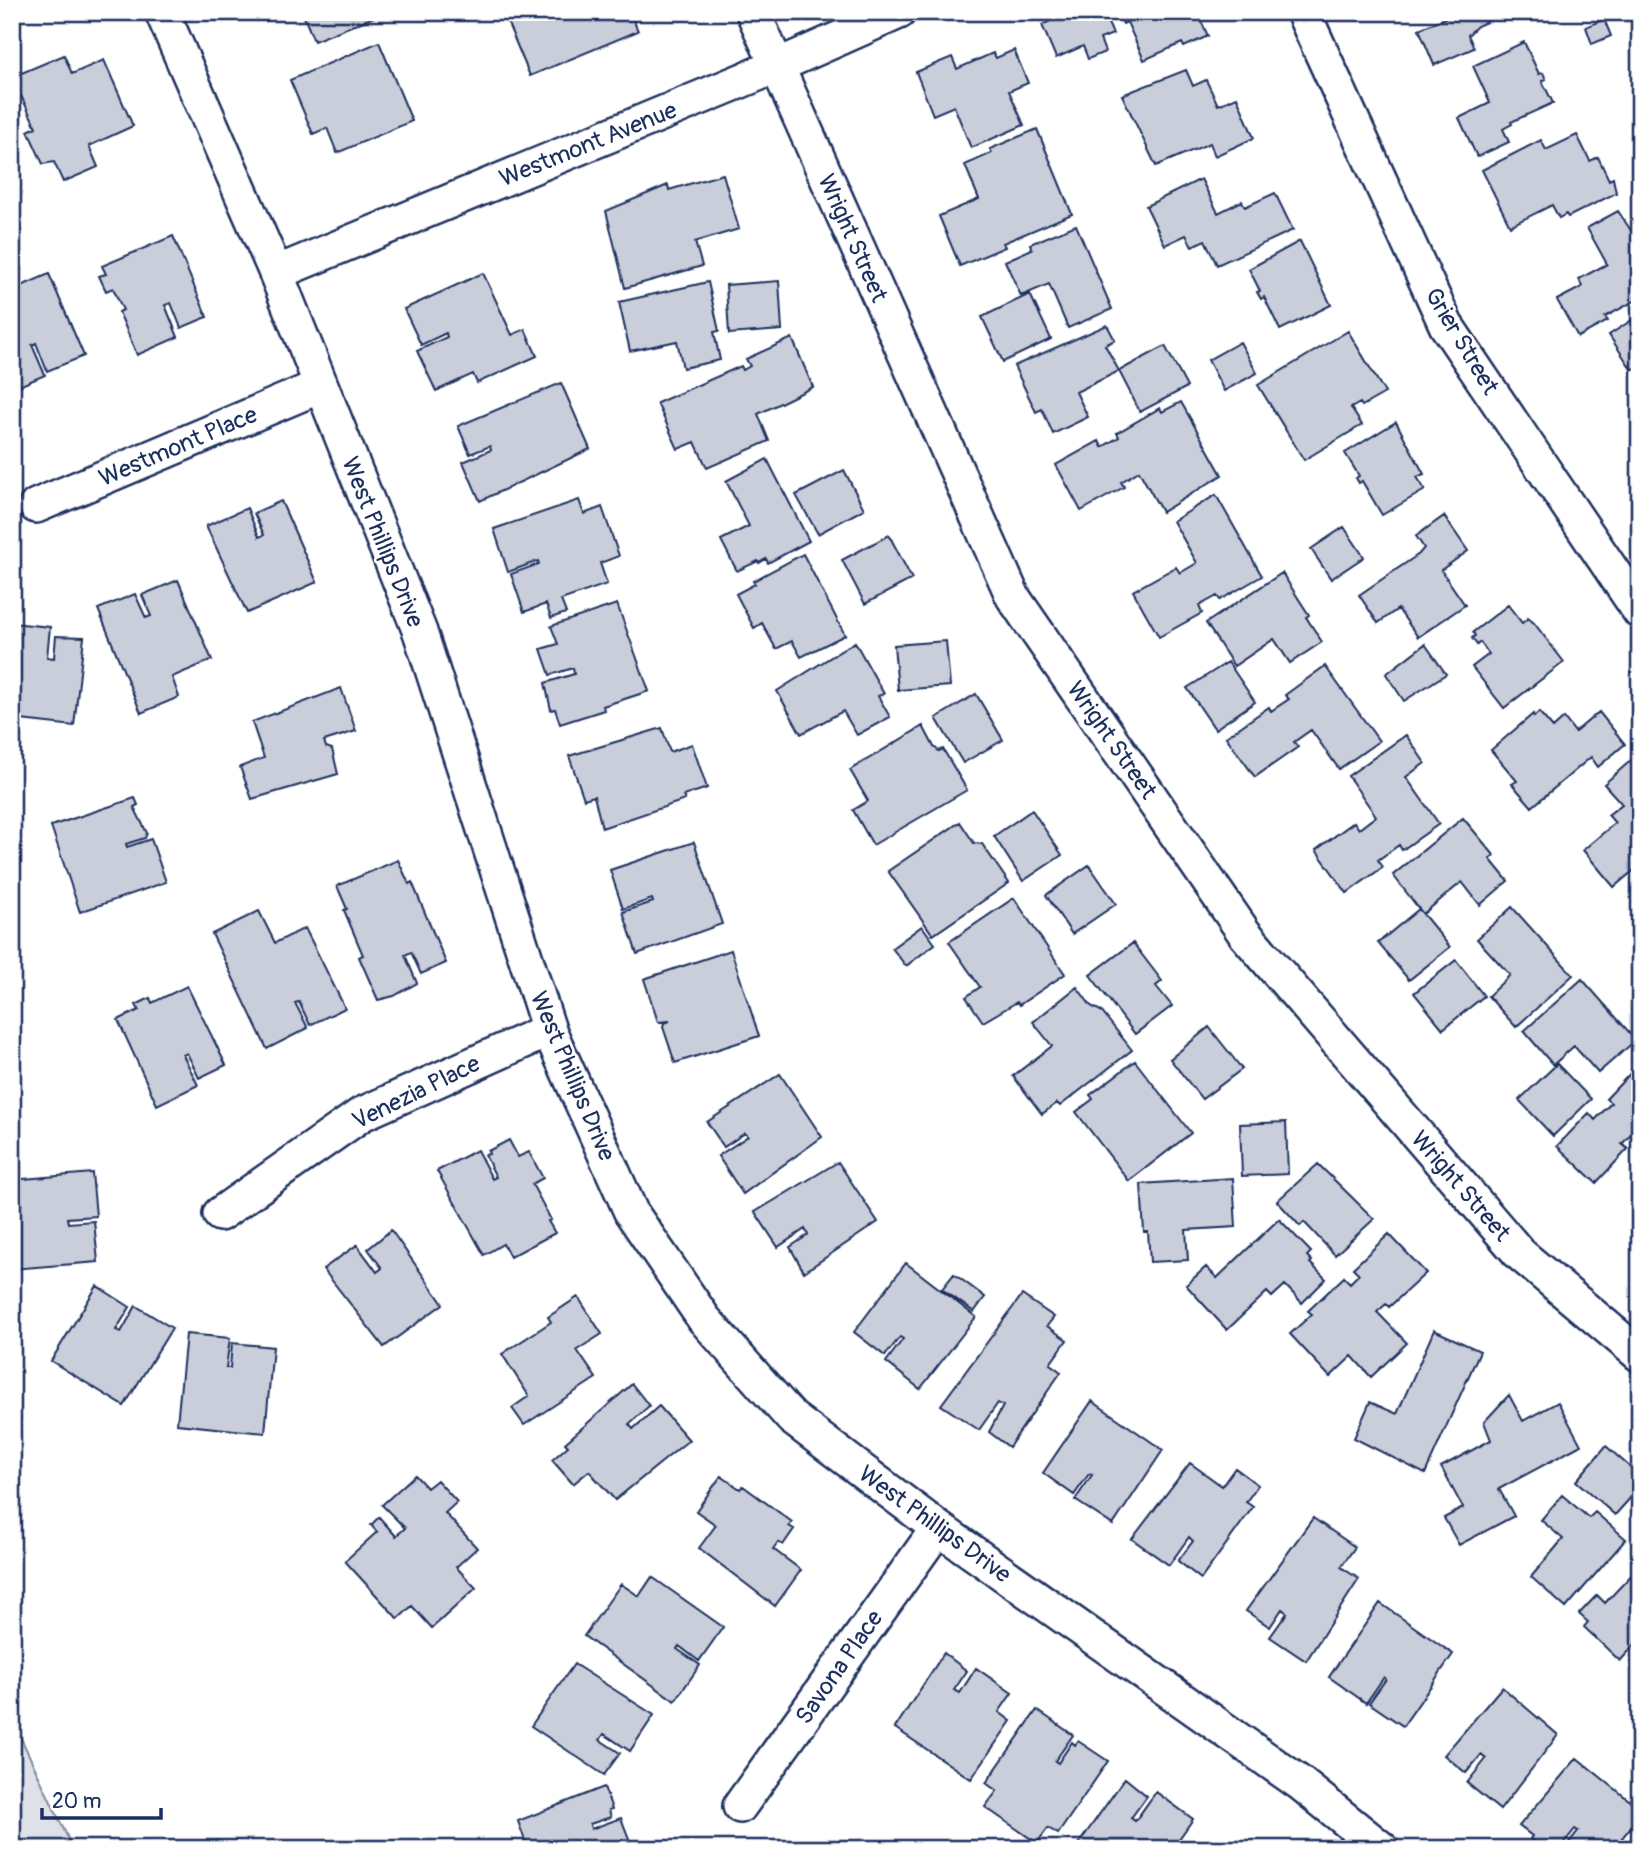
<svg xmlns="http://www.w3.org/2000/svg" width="1652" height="1861" viewBox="0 0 1652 1861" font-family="Pangolin,sans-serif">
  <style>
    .green { fill: #dee1e7; stroke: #7c88a2; stroke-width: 2 }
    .building { fill: #caceda; stroke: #1b2f5e; stroke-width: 2 }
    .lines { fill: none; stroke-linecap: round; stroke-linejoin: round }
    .street-casing { stroke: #1b2f5e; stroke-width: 38 }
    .street { stroke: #fff; stroke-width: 33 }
    .labels { text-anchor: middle; stroke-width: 5; stroke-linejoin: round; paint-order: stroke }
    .street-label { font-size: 24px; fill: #1b2f5e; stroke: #fff }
  </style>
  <rect width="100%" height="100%" fill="#fff"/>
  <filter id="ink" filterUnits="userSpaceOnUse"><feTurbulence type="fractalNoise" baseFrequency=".0143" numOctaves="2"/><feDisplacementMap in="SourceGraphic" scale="14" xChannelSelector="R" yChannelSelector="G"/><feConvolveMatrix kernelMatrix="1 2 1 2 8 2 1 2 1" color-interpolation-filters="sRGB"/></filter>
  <g filter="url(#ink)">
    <!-- green -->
    <path class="green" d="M12,1719L73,1849H12Z"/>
    <!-- building -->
    <path class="building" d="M302,12H372L374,17L314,41Z
      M503,12H630L638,31L530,76Z
      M1068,12H1103L1113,34L1100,39L1105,52L1088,59L1083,46L1056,58L1042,25Z
      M1117,12H1197L1208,36L1184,47L1182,43L1144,60L1127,22L1123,24Z
      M1459,12H1509L1477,26L1468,35L1474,48L1434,65L1419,29Z
      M1604,19L1611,36L1592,44L1586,27Z
      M379,42L412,121L337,153L327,128L313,134L290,80Z
      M1524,42L1539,74L1543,73L1546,79L1542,81L1553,103L1511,122L1512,124L1503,129L1509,142L1477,157L1459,118L1490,103L1473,66Z
      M1014,50L1028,83L1009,91L1024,125L971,148L954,106L933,115L916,72L952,57L957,69L993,53L996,58Z
      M64,55L72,74L104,60L133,126L89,146L98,167L63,182L54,162L43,164L28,131L36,127L12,77Z
      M1186,70L1193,86L1206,80L1218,105L1237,97L1254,138L1215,156L1210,143L1156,166L1122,95Z
      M1037,129L1072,214L1003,243L1005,247L960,266L939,216L979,199L965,165L992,153L990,149Z
      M1577,135L1590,161L1598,157L1609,180L1613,178L1616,193L1568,217L1566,214L1559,218L1552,205L1510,226L1482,170L1541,140L1546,150Z
      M723,174L739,229L695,242L702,266L625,288L606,211L668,185L669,190Z
      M1201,179L1218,213L1242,201L1245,207L1275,193L1293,230L1217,265L1205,240L1192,246L1186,235L1165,245L1146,206Z
      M1618,211L1640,244V298L1605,317L1608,321L1578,337L1557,300L1582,287L1579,279L1607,264L1587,228Z
      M1076,225L1112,309L1068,328L1049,284L1021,296L1005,261L1032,249L1030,244Z
      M173,236L207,317L181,328L171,303L165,305L178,337L137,355L119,312L123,310L113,288L106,291L99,276L106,274L102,266Z
      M1300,241L1331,305L1280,330L1264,297L1261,299L1257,292L1260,291L1249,269Z
      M483,273L512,335L525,329L537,356L477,383L473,374L436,391L417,351L447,337L446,333L421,345L404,309Z
      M49,274L84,356L47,371L36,343L32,345L45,375L12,389V290Z
      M779,281L782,330L729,334L726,285Z
      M708,282L719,331L714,332L720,360L683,368L677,341L630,351L619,302Z
      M1030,294L1051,339L1003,362L982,317Z
      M1638,316L1640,365L1632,370L1609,335Z
      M1107,325L1115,340L1105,345L1119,371L1076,392L1088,417L1053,434L1042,409L1036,412L1014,366Z
      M1348,331L1385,393L1362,406L1360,403L1351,408L1362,425L1304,460L1258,385Z
      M792,338L813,387L758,414L769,441L707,468L695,442L678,449L657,403L741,366L743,370L750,366L746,359Z
      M1240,342L1257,373L1224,391L1208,360Z
      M1165,346L1187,387L1140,412L1119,371Z
      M561,383L590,449L480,501L463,462L491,450L490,446L470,454L458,426Z
      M1181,402L1222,475L1162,512L1139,471L1121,482L1124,487L1081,511L1056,465L1099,441L1102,447L1119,437L1117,433L1160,408L1162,412Z
      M1396,422L1424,474L1417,477L1425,490L1382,515L1362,481L1359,483L1356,478L1359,476L1345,453Z
      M767,459L809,541L768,563L766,559L759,563L758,561L737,571L721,540L749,526L726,481Z
      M844,470L864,509L818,534L796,495Z
      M1216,495L1262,576L1220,600L1217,596L1199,606L1202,613L1159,637L1133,591L1176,567L1180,573L1197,563L1173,521Z
      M579,500L584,514L602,507L619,556L600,563L607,584L561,600L566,613L551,618L546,604L524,612L511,574L539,564L538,561L508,572L494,529Z
      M281,501L317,582L247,613L206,526L247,508L259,537L264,535L254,513Z
      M1444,516L1468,551L1441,570L1465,605L1418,637L1398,609L1378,623L1359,595L1419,554L1424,548L1416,536Z
      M1344,527L1364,557L1331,579L1311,549Z
      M889,535L912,579L865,604L842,560Z
      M803,554L845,635L801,657L792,641L776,649L762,623L754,628L736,594L755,584L753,581Z
      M1282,573L1309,615L1306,617L1322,642L1290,663L1274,639L1234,666L1206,623Z
      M178,580L212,660L172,677L179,697L141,713L98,609L135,594L146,618L151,616L142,595Z
      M617,604L649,691L603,706L604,710L560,724L555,709L551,710L545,683L574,674L573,668L550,675L541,649L558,644L551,626Z
      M1508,605L1522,623L1528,618L1534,623L1564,662L1504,708L1472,667L1489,654L1480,642L1477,645L1472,638L1475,636L1473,632Z
      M12,623L50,627L47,657L54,658L56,636L84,637L74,726L12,719Z
      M946,641L950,686L898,690L894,645Z
      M855,642L884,694L878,696L890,717L857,735L843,711L801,734L777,691Z
      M1425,644L1446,674L1404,701L1386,674Z
      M1228,662L1255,702L1215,729L1187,688Z
      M1325,666L1379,741L1339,769L1311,730L1294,742L1298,747L1255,777L1226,737L1269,707L1271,711L1289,699L1285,695Z
      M341,688L356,731L324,741L326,747L332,749L338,774L252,799L240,767L264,758L252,722Z
      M976,694L1003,740L963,763L936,718Z
      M1539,712L1553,728L1564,718L1575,732L1599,712L1625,744L1598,767L1591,757L1532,807L1512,784L1517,781L1491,750L1533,714L1534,717Z
      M923,726L934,747L939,751L943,749L967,790L873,845L853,810L868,801L850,770Z
      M662,728L670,752L692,744L707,788L683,796L685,800L602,828L594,796L584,799L569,756Z
      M1406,735L1425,763L1406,777L1439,824L1402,850L1399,845L1378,860L1383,867L1347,893L1316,850L1354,822L1359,829L1376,816L1348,776Z
      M1637,755L1640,759V865L1614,887L1583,850L1615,823L1608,815L1622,804L1604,784Z
      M135,798L138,805L134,807L147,833L145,838L126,844L127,847L151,839L166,882L80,912L51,826Z
      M1032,810L1062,855L1023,881L994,836Z
      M1463,818L1494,855L1490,859L1508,881L1480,905L1462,882L1423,914L1393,875Z
      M960,822L974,843L982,844L1009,883L933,935L888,871Z
      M694,842L722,924L637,954L623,912L653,902L652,899L623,909L610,870Z
      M398,860L409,884L412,882L446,963L421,974L411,952L405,955L417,983L394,996L378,1000L359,957L363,955L344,910L347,909L337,886Z
      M1089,865L1116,904L1072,934L1046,895Z
      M1014,898L1065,974L1019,1005L1017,1002L983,1022L966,997L980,987L949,942Z
      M1512,907L1573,975L1516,1027L1488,996L1510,975L1477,939Z
      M1419,909L1450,947L1409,980L1378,943Z
      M259,911L275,943L305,928L345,1008L310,1025L299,1002L295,1003L308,1028L267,1049L212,934Z
      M922,926L935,944L906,966L892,948Z
      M1133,943L1162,981L1156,986L1172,1006L1135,1034L1090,975Z
      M731,950L759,1036L675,1063L663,1027L664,1023L670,1021L658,1022L644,979Z
      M1456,960L1484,996L1443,1029L1414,993Z
      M1582,979L1636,1040L1598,1073L1574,1046L1553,1065L1524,1031Z
      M187,986L226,1065L199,1078L187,1053L183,1055L198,1085L157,1105L118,1020L139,1010L136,1005L150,998L152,1003Z
      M1077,987L1091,1006L1101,1011L1132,1050L1060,1106L1057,1103L1042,1114L1013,1076L1052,1046L1033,1022Z
      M1209,1027L1242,1069L1202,1099L1170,1059Z
      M1135,1061L1191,1133L1129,1181L1076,1112L1093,1099L1090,1095Z
      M1557,1064L1591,1099L1553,1136L1519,1100Z
      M1639,1064L1640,1131L1637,1128L1622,1144L1628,1149L1596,1183L1557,1146L1589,1113L1595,1120L1611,1103L1606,1099Z
      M780,1074L822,1137L743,1194L718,1156L748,1136L745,1133L724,1147L707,1122Z
      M1286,1122L1288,1174L1242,1176L1240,1124Z
      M509,1140L518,1157L529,1152L543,1178L532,1184L551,1220L548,1221L555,1233L510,1257L503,1244L484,1255L437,1171L477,1150L492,1179L496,1177L485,1155L489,1154L488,1151Z
      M838,1162L878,1222L804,1272L790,1247L808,1235L805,1229L778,1247L755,1212Z
      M1318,1164L1374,1219L1335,1255L1304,1222L1300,1226L1277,1201Z
      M92,1173L96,1216L67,1218L68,1223L94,1221L98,1262L12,1269V1180Z
      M1233,1178L1236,1227L1186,1230L1188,1260L1150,1262L1148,1232H1144L1141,1184Z
      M1279,1219L1311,1252L1307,1256L1312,1261L1310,1263L1326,1279L1302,1303L1285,1285L1272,1297L1267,1292L1227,1330L1186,1285L1206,1267L1217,1278Z
      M391,1230L443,1304L384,1347L323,1269L357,1245L377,1272L382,1268L368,1249Z
      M1389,1234L1426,1273L1389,1307L1386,1304L1377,1312L1407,1343L1371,1377L1352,1356L1330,1377L1290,1334L1312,1314L1308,1311L1344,1277L1350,1283L1359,1274L1353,1268Z
      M906,1263L976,1317L920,1389L886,1362L903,1339L900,1337L885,1356L854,1332Z
      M954,1274L985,1297L974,1312L942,1289Z
      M97,1286L130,1307L116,1330L121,1332L136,1306L172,1328L124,1406L51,1361Z
      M1022,1295L1054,1317L1047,1326L1067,1340L1050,1364L1061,1372L1009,1447L989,1432L1003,1406L998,1403L979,1430L941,1405Z
      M578,1297L602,1334L577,1350L596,1378L524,1425L512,1408L529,1396L502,1354L551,1322L548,1317Z
      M1434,1330L1480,1351L1425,1474L1354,1438L1370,1402L1397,1414Z
      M186,1334L230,1338L226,1368H230L232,1343L273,1347L265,1433L177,1424Z
      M632,1384L649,1406L629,1424L633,1429L659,1406L689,1440L615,1500L589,1471L573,1484L552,1460L568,1446L565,1443Z
      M1509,1395L1523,1421L1558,1402L1581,1445L1499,1489L1514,1516L1459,1545L1444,1518L1463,1508L1441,1467L1491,1440L1484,1422Z
      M1092,1401L1163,1450L1113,1525L1075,1500L1092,1475L1089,1474L1074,1495L1043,1473Z
      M1606,1446L1640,1476V1487L1615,1515L1576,1481Z
      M1190,1463L1222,1486L1235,1468L1258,1485L1246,1502L1253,1507L1201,1579L1178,1561L1193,1541L1189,1537L1169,1565L1132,1539Z
      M415,1475L427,1488L437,1480L457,1502L445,1513L477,1548L456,1567L476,1588L432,1628L412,1606L398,1619L345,1561L377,1532L371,1525L379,1517L396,1536L405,1528L382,1505Z
      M721,1476L740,1489L743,1486L792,1522L789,1526L794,1529L783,1545L778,1542L773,1549L801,1570L775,1606L699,1548L716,1525L696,1511Z
      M1562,1495L1589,1518L1595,1512L1626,1539L1566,1608L1531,1577L1563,1539L1541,1520Z
      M1313,1518L1355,1547L1341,1567L1359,1579L1306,1661L1270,1637L1287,1613L1282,1609L1270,1627L1246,1611Z
      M1640,1566V1639L1620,1661L1584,1627L1588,1622L1579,1614L1597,1595L1605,1603Z
      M652,1577L723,1627L699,1661L679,1646L677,1649L700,1665L675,1701L584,1636L621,1584L639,1596Z
      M1380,1603L1453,1654L1403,1726L1369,1703L1386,1679L1384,1677L1366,1703L1329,1677Z
      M944,1653L967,1671L954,1690L960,1693L976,1668L1012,1693L999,1712L1011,1721L971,1779L895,1728Z
      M574,1664L654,1715L630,1751L604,1734L600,1740L620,1753L604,1775L531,1726Z
      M1502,1687L1558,1735L1500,1810L1467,1783L1486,1759L1481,1755L1466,1773L1444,1755Z
      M1037,1710L1073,1735L1055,1761L1058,1763L1072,1742L1075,1745L1078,1741L1108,1761L1058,1834L1048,1828L1037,1843L985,1807L997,1791L986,1783Z
      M1577,1758L1640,1809V1816L1613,1849H1564L1578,1831L1575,1829L1559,1849H1546L1530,1839L1532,1836L1519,1826Z
      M1125,1778L1147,1796L1131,1818L1135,1821L1156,1792L1193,1819L1172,1849H1075Z
      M604,1787L612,1809L609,1810L611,1817L590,1824L591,1829L621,1818L633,1849H528L518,1821Z"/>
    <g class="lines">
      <!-- street casing -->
      <g class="street-casing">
        <path id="street" d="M162,12L276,273L420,632L549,1030L631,1212L704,1319L792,1418L938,1528L1300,1783L1382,1849
          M753,12L1013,597L1245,934L1520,1254L1640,1355
          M1303,12L1446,325L1640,612
          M276,273L777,66L899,12
          M36,506L320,386
          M220,1214L362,1114L549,1030
          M740,1806L938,1528"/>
      </g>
      <!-- street -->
      <use href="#street" class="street"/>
    </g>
  </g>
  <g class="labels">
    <!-- street labels -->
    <g class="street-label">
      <text transform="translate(588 144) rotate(-22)" y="8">Westmont Avenue</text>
      <text transform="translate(853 238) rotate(66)" y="8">Wright Street</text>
      <text transform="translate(1462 341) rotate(59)" y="8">Grier Street</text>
      <text transform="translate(178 446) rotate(-23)" y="8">Westmont Place</text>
      <text transform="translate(383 542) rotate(68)" y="8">West Phillips Drive</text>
      <text transform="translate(1112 740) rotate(55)" y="8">Wright Street</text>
      <text transform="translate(573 1076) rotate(67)" y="8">West Phillips Drive</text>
      <text transform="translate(416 1092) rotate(-26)" y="8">Venezia Place</text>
      <text transform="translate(1461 1186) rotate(49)" y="8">Wright Street</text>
      <text transform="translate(935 1524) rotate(36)" y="8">West Phillips Drive</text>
      <text transform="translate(839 1667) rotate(-55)" y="8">Savona Place</text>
    </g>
  </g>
  <!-- margin -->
  <rect width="1652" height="1861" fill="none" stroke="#fff" stroke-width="42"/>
  <rect x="21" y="21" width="1610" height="1819" fill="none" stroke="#1b2f5e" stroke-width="2.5" filter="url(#ink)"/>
  <!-- scale -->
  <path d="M42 1808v10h119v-10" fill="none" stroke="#1b2f5e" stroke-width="3.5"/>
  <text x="52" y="1808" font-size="21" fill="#1b2f5e" stroke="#ffffff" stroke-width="5" paint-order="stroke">20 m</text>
</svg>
